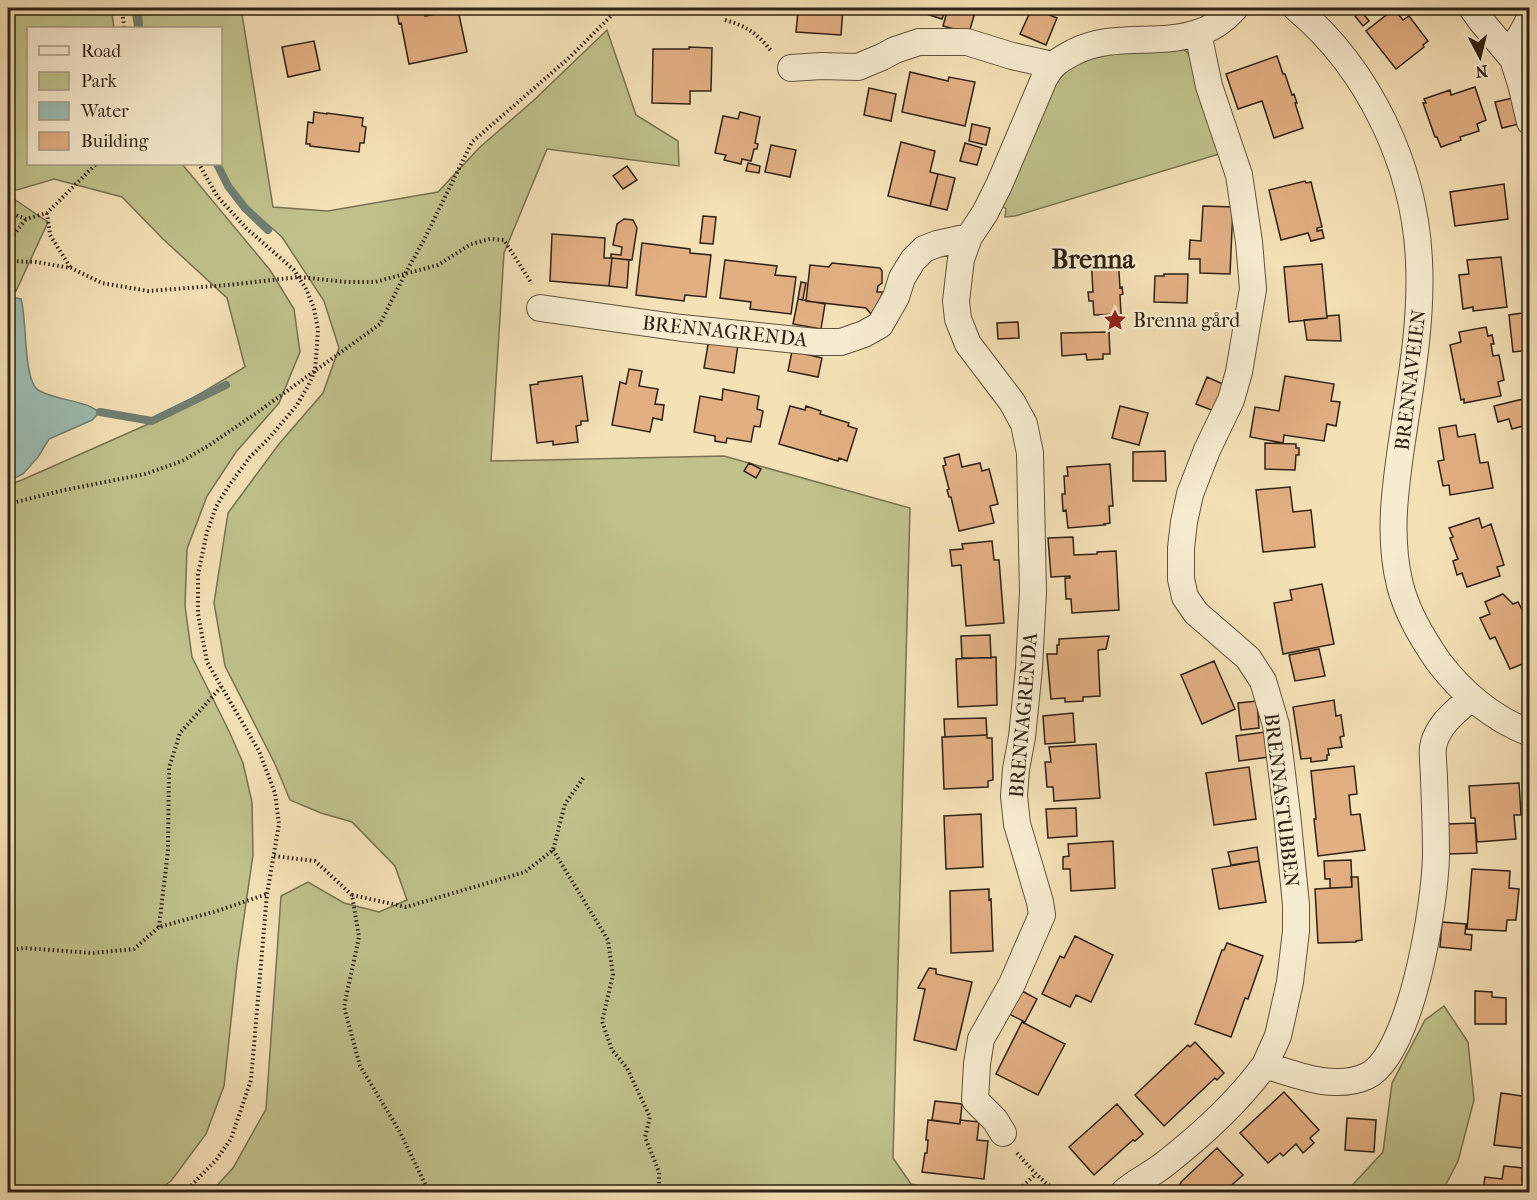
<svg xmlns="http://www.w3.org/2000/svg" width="1537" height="1200" viewBox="0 0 1537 1200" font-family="'IM FELL French Canon',serif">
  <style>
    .green { fill: #c0c18b; stroke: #787250; stroke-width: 1.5 }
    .water { fill: #9cbcb2; stroke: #707e73; stroke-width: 1.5 }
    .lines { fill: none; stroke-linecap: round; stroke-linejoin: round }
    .stream { stroke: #707e73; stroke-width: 8 }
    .building { fill: #e2af83; stroke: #2f2215; stroke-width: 1.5 }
    .minor-casing { stroke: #60523d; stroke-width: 28 }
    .path { stroke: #2f2215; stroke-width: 4; stroke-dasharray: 1.5 3; stroke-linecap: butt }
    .minor { stroke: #f8ecd0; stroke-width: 26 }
    .labels { text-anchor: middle; stroke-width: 5; stroke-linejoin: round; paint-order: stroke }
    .poi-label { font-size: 20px; fill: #2f2215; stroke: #f8ecd0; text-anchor: start }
    .street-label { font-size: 20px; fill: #2f2215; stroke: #f8ecd0 }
    .district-label { font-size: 26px; font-weight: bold; fill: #2f2215; stroke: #f8ecd0 }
  </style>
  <rect width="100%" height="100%" fill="#f4e1b6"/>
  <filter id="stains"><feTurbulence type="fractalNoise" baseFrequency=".00333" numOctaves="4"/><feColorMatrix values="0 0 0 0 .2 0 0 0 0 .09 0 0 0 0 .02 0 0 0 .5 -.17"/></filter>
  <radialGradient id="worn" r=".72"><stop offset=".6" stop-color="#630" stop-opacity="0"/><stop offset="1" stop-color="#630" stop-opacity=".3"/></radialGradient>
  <!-- green -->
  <path class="green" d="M8,8H114L112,14L114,28H28V164H182L270,270L294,309L300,352L279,403L236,452L207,496L187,549L185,606L192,657L229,731L243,763L252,802L253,855L237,965L224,1086L206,1134L171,1181L155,1192H8V485L22,480L153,422L245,367L227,298L163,239L122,197L54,179L17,190L8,184Z
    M132,8H241L273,207L328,211L438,192L479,148L533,101L607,30L636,115L678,141L679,166L547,149L504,253L491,461L724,456L910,508L893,1158L911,1184L957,1192H211L233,1168L266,1109L281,896L308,882L344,903L379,912L407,900L395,866L352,822L321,813L290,800L275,764L225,666L214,603L228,513L279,444L323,393L339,348L324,301L282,237L242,202L213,164H220V28H135Z
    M1180,47L1187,52L1197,67L1219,154L1015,216L1005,217L1006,209L1001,205L1051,85L1068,67L1083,57Z
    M8,195L48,222L16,291L8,296Z
    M1444,1006L1468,1042L1474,1100L1458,1161L1442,1192H1346L1383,1152L1392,1083L1425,1020Z"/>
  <!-- water -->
  <path class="water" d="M16,298L21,299C27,317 23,380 38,390C51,398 68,399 83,404C89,405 94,409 100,412L92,420L49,439L38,457L23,474L8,481V300Z"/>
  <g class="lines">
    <!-- stream -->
    <path class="stream" d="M138,8L139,28
      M217,164L228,186L245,208L268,230
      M100,412L152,421L226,385"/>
  </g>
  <!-- building -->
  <path class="building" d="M424,8L425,16L458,10L467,52L409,64L401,23L399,24L397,13Z
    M805,8H843L841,35L796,32L798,11H805Z
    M922,8H946L942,19L920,12Z
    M948,8H958L975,12L969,33L943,26Z
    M1032,8L1057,18L1046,45L1020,34Z
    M1394,9L1403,20L1409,16L1428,41L1423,45L1424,47L1396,69L1366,31Z
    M1361,11L1369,21L1363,26L1355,16Z
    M314,41L320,70L288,77L282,47Z
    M689,47L712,48L711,91H690V104L652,103L653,49H689Z
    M1277,56L1283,74H1285L1292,95L1294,94L1297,103H1295L1303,128L1274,138L1262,101L1238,109L1226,74Z
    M910,72L948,81L949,77L975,82L965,126L902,112Z
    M1475,87L1486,120L1477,124L1479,131L1460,137L1461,140L1441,147L1437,137H1435L1423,103H1426L1424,99L1450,90L1451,95Z
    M869,88L896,94L891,121L864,115Z
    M1513,98L1519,124L1502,128L1495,102Z
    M314,112L327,114V113L363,118L362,126L366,127L364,143H360L359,152L310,146V144H306L308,122L313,123Z
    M740,112L760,117L755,143L758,144L757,149H754L751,161L742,159L741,164L724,160L726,155L715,153L723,116L738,119Z
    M972,124L990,128L986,145L969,141Z
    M901,142L935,151L930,172L938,174L930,206L888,196Z
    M965,143L982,148L977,165L960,161Z
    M771,145L796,150L790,177L765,172Z
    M748,163L760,166L759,173L746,171Z
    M627,166L637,180L623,189L613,176Z
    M938,174L955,178L947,210L930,206Z
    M1305,181L1306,183L1311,182L1322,227L1317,228V231L1322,230L1324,238L1311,241L1308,233L1281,240L1269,190Z
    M1504,184L1508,219L1455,226L1450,192Z
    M1203,206L1233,207L1230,274L1200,273V259H1189L1190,240L1201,241Z
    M703,216L716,217L713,244L700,243Z
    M624,219L633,220L637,228L632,260L612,258L609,286L550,281L552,234L605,238L604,258H611V254L621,255L622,247L613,245L617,224Z
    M642,243L690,249V253L711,255L706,297L685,295L684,301L636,295Z
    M1118,255L1120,288L1122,287L1123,294L1120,295L1121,314L1094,315L1093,301H1089L1088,292H1093L1091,257Z
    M1501,257L1507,307L1473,311V307L1463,309L1459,275L1469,274L1467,260Z
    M612,258L629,260L627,288L609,286Z
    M725,260L777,266L775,275L796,277L791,314L750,309L751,302L720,298Z
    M832,263L880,268L882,271V283L878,286L877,292H883L877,306L871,314L866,308L806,301L810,265L829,267Z
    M1322,264L1327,318L1289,322L1284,267Z
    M1164,274H1188L1187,303L1154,302L1155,276H1164Z
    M801,282L806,283L803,299L802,300L798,299Z
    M798,299L825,304L821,329L793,324Z
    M1530,312V350L1513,352L1509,315Z
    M1339,315L1341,341L1307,340L1304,320L1327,318V316Z
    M1018,322L1019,338L998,339L997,323Z
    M1486,327L1488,336L1492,335L1494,344H1491L1493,356L1499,355L1504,380L1498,382L1501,396L1464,403V399L1461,400L1450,345L1461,342L1459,332Z
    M1109,332L1110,354H1103V359L1087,360L1086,354L1062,356L1061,333Z
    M709,339L738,344L734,373L704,368Z
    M792,351L822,358L818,377L788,371Z
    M629,369L642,371L639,386L658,389L655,404L664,405L662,420L653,418L650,432L612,425L620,382L626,384Z
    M582,376L588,421H581V425L576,426L578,442L553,445V441L537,443L530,385L538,384V382Z
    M1285,376L1334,384L1331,401L1340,402L1336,426L1327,424L1324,441L1284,435L1283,443L1250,437L1255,407L1279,411Z
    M1207,377L1225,385L1214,411L1196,404Z
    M723,389L759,396L757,409L763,411L760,427L754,426L751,442L727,438L726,443L715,441V436L694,432L700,396L722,400Z
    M1523,399L1530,424L1512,429L1509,419L1498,422L1494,406Z
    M790,406L805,410L806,406L821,411L820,414L849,423L848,426L857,429L847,461L839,458L838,461L779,444Z
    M1120,406L1148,413L1139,445L1112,438Z
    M1456,425L1458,437L1475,434L1480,463L1488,462L1493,488L1450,495L1449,485L1443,486L1438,461L1444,460L1439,428Z
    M1265,443L1296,444V448H1299V455H1296L1295,470L1265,469Z
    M1165,451L1166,481H1133V452Z
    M959,454L962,467L980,463L982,471L989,469L998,504L990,506L994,523L959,531L951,497H949L947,490L949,489L943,466L946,465L944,458Z
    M749,463L761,469L756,478L744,471Z
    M1110,464L1113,506H1109L1110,523L1104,524L1105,525L1068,528L1066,510L1063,511L1062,494H1065L1064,476H1068L1067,467Z
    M1290,487L1293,512L1311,510L1315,547L1263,552L1256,490Z
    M1479,518L1482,528L1491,524L1504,565L1497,567L1500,576L1467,587L1462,573L1457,575L1453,561L1458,559L1450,538L1453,537L1449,528Z
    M1073,537L1074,555L1097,554V552L1116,551L1119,610L1072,613L1071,599H1066L1065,578H1070V576L1051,577L1048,538Z
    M992,541L994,560H999L1004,623L966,626L961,565L952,566L950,550L963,549L962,544Z
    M1322,584L1334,644L1283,654L1274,603L1292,600L1290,590Z
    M1503,594L1513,604L1518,602L1530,625V661L1510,669L1495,637L1490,639L1480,618L1490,614L1485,602Z
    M990,635L991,658H962L961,636Z
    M1109,636L1106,649L1098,650L1100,696L1083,697V701L1065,702V698L1051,699L1047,654H1057V645H1059V639Z
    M1319,649L1325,676L1295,681L1289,655Z
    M996,657L997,705L958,707L956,659Z
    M1214,661L1235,709L1202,724L1181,675Z
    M1334,700L1336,716L1341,715L1344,736L1340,737L1342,747L1328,749L1329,755H1327V760L1311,762V758L1301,759L1293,707Z
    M1257,701L1259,728L1241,730L1238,703Z
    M1073,713L1075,742L1045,744L1043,716Z
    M986,718L987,735L945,737L944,719Z
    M1265,732L1269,757L1239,761L1236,736Z
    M987,735V738H992L993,780L988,781V787L944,789L942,737Z
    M1096,744L1100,798L1054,801L1053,787H1047L1045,762H1051L1049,747Z
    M1354,766L1357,794L1349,795L1351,815L1360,814L1365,850L1318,856L1314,819H1316L1311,771Z
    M1249,767L1256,819L1214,825L1206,773Z
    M1519,783L1521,815H1514L1516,839L1477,842L1475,818H1471L1469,786Z
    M1076,808L1077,836L1048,838L1046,809Z
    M981,814L983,867L946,869L944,816Z
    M1475,823L1477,853L1449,854L1448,824Z
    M1113,841L1115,888L1071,891L1070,869H1063V857L1069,856L1068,844Z
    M1257,847L1259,861L1231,865L1228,852Z
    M1351,860L1352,887L1330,888V879H1325L1324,861Z
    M1259,861L1266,902L1219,909L1212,869Z
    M1472,869L1510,871L1509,888L1519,889L1516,920H1507L1506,931L1467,929Z
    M1351,877H1358L1362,940L1356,941V942L1318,943L1315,889L1352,887Z
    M989,889V900L991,899L993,951L951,953L950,891Z
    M1442,922L1466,924L1465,934L1472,935L1471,950L1440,947Z
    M1075,936L1113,955L1091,1002L1076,995L1070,1007L1042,994L1060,956L1064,958Z
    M1227,943L1263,956L1248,999L1245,998L1231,1037L1195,1024L1222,950H1224Z
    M929,968L936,969V974L972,982L956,1050L914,1040L925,989L918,988Z
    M1022,991L1037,999L1025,1022L1009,1014Z
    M1475,991L1492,992V997L1506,998V1024H1475Z
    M1022,1022L1065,1044L1038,1095L996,1074Z
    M1195,1042L1224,1073L1217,1080L1215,1078L1164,1126L1135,1095L1188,1045L1190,1047Z
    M1284,1092L1319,1130L1310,1138L1314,1143L1303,1153L1296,1144L1283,1156L1280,1153L1268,1163L1240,1133Z
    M1501,1093L1530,1097V1149L1494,1145Z
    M935,1101L962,1104L960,1124L932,1120Z
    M1117,1104L1143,1134L1135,1141L1133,1140L1094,1175L1069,1147Z
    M1347,1118L1376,1120L1374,1152L1345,1150Z
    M928,1120L960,1124V1120L979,1122L977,1140L988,1141L984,1179L922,1172L925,1153H927L928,1140H926Z
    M1217,1148L1243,1175L1224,1192H1173L1181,1183V1182Z
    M1504,1166L1523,1168L1522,1181L1530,1182V1192H1483L1485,1177L1502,1179Z"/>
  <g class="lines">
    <!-- minor casing -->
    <g class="minor-casing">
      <path id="minor" d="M1296,8C1369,69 1415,166 1419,261C1422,321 1411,381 1402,441C1395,489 1388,537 1400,585C1407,613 1422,638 1438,661C1461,692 1493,719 1530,733
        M1472,8L1482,22L1513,59L1521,84L1530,122
        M1198,33L1209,86L1239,175L1249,242L1253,289L1239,372L1231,400L1207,450L1190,494L1184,522L1181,548V579L1185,597L1196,613L1248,658L1263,681L1276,725L1287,814L1296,905V931L1290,982L1278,1036L1265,1065C1296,1075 1335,1091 1367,1076C1412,1054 1435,903 1436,856C1436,830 1435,804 1434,779C1434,769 1432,757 1433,747C1437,725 1456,711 1471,698
        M1508,53L1521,35L1530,18
        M791,68L821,66L858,67L882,57L895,50L919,42H967L1012,56L1052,65
        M540,308L682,328L816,342H841L864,334L880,325L896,297L902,278L913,260L924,249L937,244L969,237
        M1003,1133L995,1120L975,1100L977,1064L981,1039L1012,984L1042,915L1040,902L1017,824L1014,796L1016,769L1022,737L1029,668L1033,592L1030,453L1024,424L1012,402L968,344L958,319L956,301L961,259L969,237L985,213L999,185L1044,79C1053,63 1059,60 1074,52C1113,32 1157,46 1197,33C1212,29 1225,19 1235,8
        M1124,1192C1136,1181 1153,1174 1166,1163C1203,1134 1237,1103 1265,1065"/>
    </g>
    <!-- path -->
    <path class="path" d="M122,8L124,28
      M725,20C747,26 758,34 772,52
      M8,212L26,219L47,213L96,164
      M47,213L50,235L70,267
      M8,242L26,219
      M8,261L36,262L71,268L102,283L148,291L228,285L299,277L347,282H375L438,265L471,244L490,239L504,240L532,284
      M8,504L60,491L145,474L182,461L208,446L255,414L380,324L405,274L424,240L472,142L570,57L619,8
      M553,850L608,940L613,975L602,1021L612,1050L627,1068L650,1117L645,1137L659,1172V1192
      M274,856L315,861L352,895L359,937L344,1007L360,1066L400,1132L429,1192
      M352,895L406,907L525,872L553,850L565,804L584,777
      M159,927L168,850L169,768L180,733L221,687
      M8,951L24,948L92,953L134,949L159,927L217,911L267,894
      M1017,1153L1036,1174L1048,1185L1067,1192
      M185,1192L216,1160L231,1139L251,1080L267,894L279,824L275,793L259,751L207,662L198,614V574L207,532L216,507L228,487L250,457L270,437L297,405L308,386L315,371L318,330L314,308L306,289L294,270L246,228L217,196L199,164
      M1016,1192L1036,1174"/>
    <!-- minor -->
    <use href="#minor" class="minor"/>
  </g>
  <!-- icons -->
  <defs>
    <g id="sight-bare" transform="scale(1.8)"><path d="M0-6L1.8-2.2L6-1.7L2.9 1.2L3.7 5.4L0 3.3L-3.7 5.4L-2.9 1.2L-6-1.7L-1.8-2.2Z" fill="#8f2418" stroke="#f8ecd0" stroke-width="2.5" paint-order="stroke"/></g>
  </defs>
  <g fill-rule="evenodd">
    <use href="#sight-bare" x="1115" y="320"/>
  </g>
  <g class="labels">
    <!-- poi labels -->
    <g class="poi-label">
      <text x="1133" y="327">Brenna gård</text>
    </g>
    <!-- street labels -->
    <g class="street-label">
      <text transform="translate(725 331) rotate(6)" y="7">BRENNAGRENDA</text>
      <text transform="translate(1410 380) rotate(-83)" y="7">BRENNAVEIEN</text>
      <text transform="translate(1023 715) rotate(-85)" y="7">BRENNAGRENDA</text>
      <text transform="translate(1282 800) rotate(83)" y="7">BRENNASTUBBEN</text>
    </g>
    <!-- district labels -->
    <g class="district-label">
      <text x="1093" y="268">Brenna</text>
    </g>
  </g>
  <!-- margin -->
  <rect width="1537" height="1200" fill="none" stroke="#f4e1b6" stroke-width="30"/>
  <rect x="9" y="9" width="1519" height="1182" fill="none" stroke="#2f2215" stroke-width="3"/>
  <rect x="15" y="15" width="1507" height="1170" fill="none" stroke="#2f2215" stroke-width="1.5"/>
  <!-- legend -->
  <rect x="27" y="27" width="195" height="138" fill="#f8ecd0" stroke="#a89b85" stroke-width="1.5"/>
  <rect x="39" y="46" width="30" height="9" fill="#f8ecd0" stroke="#a89b85" stroke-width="1.5"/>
  <text x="81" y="57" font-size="18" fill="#2f2215">Road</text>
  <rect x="39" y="72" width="30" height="18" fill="#c0c18b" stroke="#a89b85" stroke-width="1.5"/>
  <text x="81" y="87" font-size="18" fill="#2f2215">Park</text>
  <rect x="39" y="102" width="30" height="18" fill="#9cbcb2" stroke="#a89b85" stroke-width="1.5"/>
  <text x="81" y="117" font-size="18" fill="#2f2215">Water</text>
  <rect x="39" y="132" width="30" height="18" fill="#e2af83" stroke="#a89b85" stroke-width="1.5"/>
  <text x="81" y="147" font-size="18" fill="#2f2215">Building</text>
  <!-- north arrow -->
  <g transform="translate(1480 57) rotate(173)" stroke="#f8ecd0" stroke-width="4.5" paint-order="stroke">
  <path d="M0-4.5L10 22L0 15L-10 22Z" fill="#2f2215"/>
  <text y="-9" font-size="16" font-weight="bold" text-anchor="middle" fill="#2f2215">N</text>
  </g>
  <rect width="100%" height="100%" filter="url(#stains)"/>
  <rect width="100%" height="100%" fill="url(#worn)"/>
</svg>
